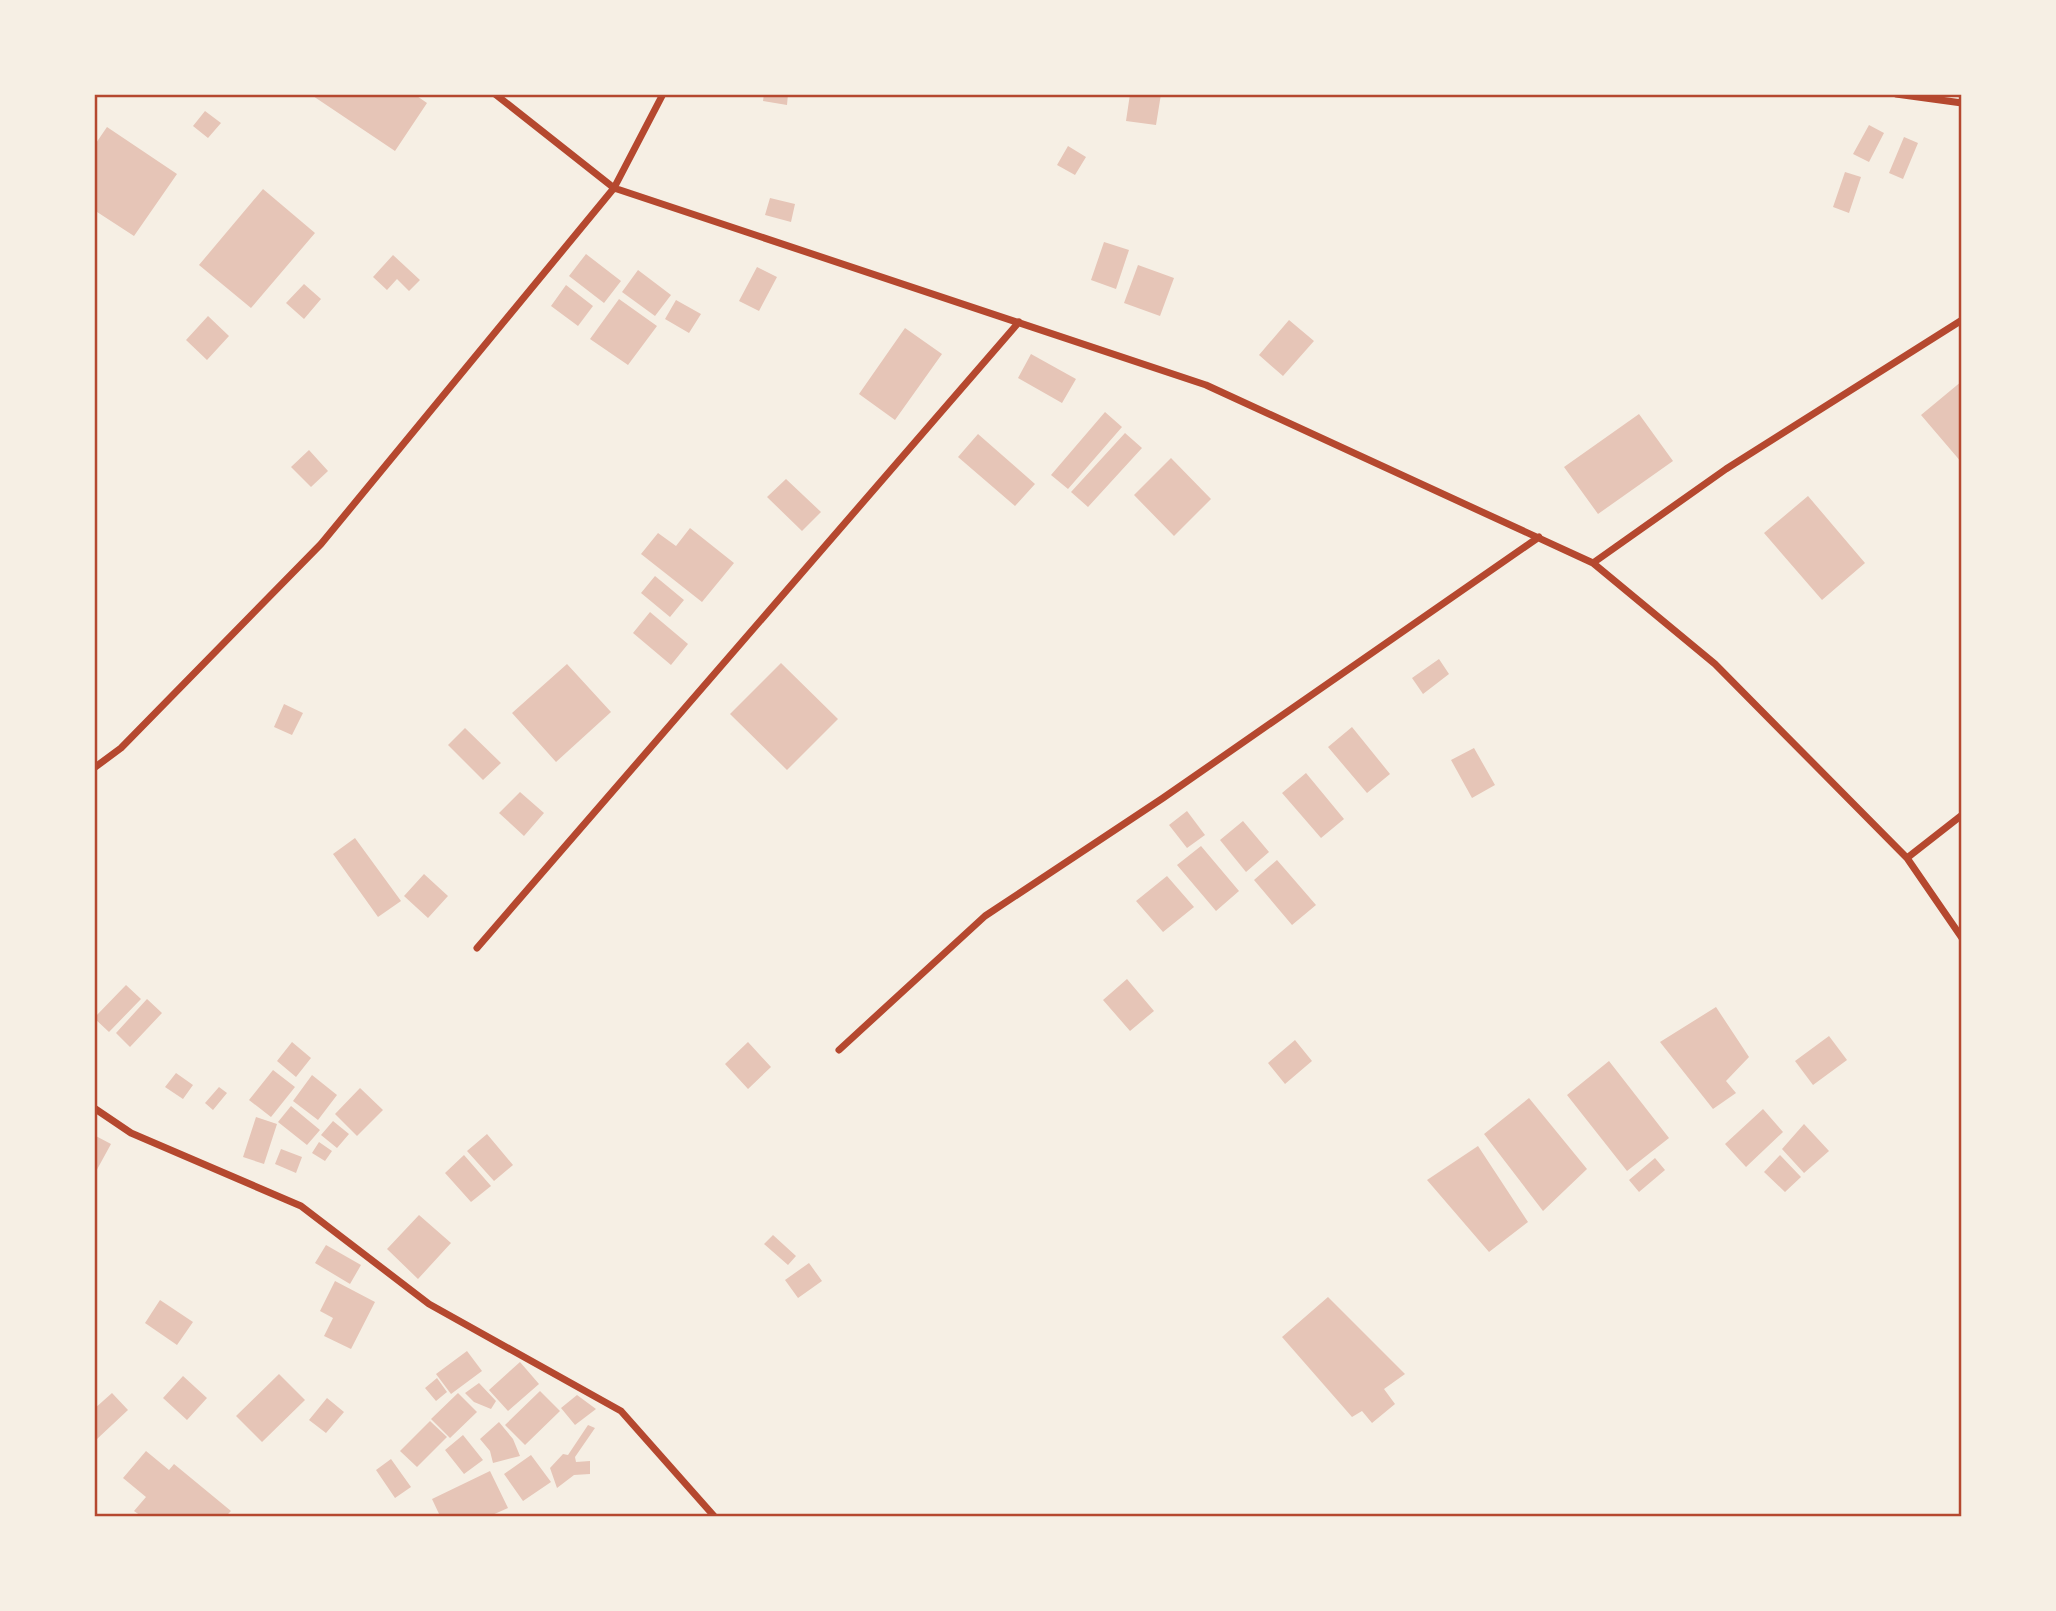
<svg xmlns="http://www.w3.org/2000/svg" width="2056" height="1611" viewBox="0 0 2056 1611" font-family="'Archivo Narrow',sans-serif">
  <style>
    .building { fill: #e6c5b7 }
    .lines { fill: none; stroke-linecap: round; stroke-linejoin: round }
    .minor { stroke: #b5482f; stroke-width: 7 }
    .neatline { fill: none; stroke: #b5482f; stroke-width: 2.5 }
  </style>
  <rect width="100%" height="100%" fill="#f6efe4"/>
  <!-- building -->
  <path class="building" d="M310,94H414L427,103L395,151Z
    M764,94H788L787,105L763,101Z
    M1130,94H1161L1156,125L1126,121Z
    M205,111L221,123L208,138L193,126Z
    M1869,125L1884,133L1869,162L1853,154Z
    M107,127L177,174L134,236L94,210V146Z
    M1904,137L1918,143L1903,179L1889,173Z
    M1068,146L1086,157L1075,175L1057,165Z
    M1845,172L1861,177L1849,213L1833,207Z
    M263,189L315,233L251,308L199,265Z
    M770,198L795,204L791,222L765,215Z
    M1104,242L1129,250L1116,289L1091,280Z
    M586,254L621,281L604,303L569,276Z
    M393,255L420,280L409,291L397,279L387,290L373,277Z
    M1138,265L1174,278L1160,316L1124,303Z
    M757,267L777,277L759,311L739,301Z
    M638,270L671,295L655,316L622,292Z
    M304,284L321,299L304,319L286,303Z
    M566,285L593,306L578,326L551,306Z
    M619,299L657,326L628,365L590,339Z
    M676,300L701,314L689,333L665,319Z
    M208,316L229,336L207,360L186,340Z
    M1289,320L1314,341L1283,376L1259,355Z
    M905,328L942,354L895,420L859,394Z
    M1031,354L1076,379L1062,403L1018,378Z
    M1962,381V463L1921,415Z
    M1105,412L1122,427L1068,489L1051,475Z
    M1639,414L1673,461L1598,514L1564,467Z
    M1125,433L1142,448L1088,507L1071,492Z
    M978,434L1035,484L1015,506L958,457Z
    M309,450L328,471L311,487L291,467Z
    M1171,458L1211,499L1174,536L1134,495Z
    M786,479L821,512L802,531L767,497Z
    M1808,496L1865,563L1822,600L1764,533Z
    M690,528L734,563L702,602L641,554L658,533L676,546Z
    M655,576L684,600L670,617L641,593Z
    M650,612L688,644L671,665L633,633Z
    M1439,659L1449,674L1423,694L1412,678Z
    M781,663L838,719L787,770L730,714Z
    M567,664L611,712L556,762L512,713Z
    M284,704L303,713L292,735L274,727Z
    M1352,727L1390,774L1367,793L1328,747Z
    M465,728L501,763L483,780L448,745Z
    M1474,748L1495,785L1472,798L1451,760Z
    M1306,773L1344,819L1321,838L1282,793Z
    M520,792L544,813L524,836L499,813Z
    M1187,811L1205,835L1187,848L1169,825Z
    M1243,821L1269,852L1246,872L1220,840Z
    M355,838L401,901L378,917L333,854Z
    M1201,846L1239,891L1216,911L1177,865Z
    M1277,860L1316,905L1292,925L1254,880Z
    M424,874L448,896L428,918L404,896Z
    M1167,876L1194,907L1163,932L1136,901Z
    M1127,979L1154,1011L1130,1031L1103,1000Z
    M126,985L141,999L109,1032L94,1018Z
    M147,999L162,1013L130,1047L116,1033Z
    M1716,1007L1749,1057L1726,1081L1736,1093L1713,1109L1660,1042Z
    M1829,1036L1847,1060L1813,1085L1795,1061Z
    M1295,1040L1312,1061L1285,1084L1268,1063Z
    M292,1042L311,1058L296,1077L277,1061Z
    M748,1042L771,1067L748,1089L725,1064Z
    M1609,1061L1669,1138L1627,1171L1567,1095Z
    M273,1070L295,1087L271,1117L249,1100Z
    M176,1073L193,1085L183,1099L165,1087Z
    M312,1075L337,1095L318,1120L293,1101Z
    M219,1087L227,1093L213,1110L205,1103Z
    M360,1088L383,1110L357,1136L335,1114Z
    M1529,1098L1587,1169L1543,1211L1484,1134Z
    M291,1106L320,1130L307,1145L278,1122Z
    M1763,1109L1783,1132L1746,1167L1725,1144Z
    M256,1117L277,1124L264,1164L243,1157Z
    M333,1121L349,1134L337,1148L321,1135Z
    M1804,1124L1829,1151L1804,1173L1782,1149Z
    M487,1134L513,1165L494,1181L467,1151Z
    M94,1135L111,1144L94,1175Z
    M319,1142L332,1151L325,1161L312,1153Z
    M1478,1146L1528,1222L1489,1252L1427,1180Z
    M281,1149L302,1157L296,1173L275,1164Z
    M464,1155L491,1186L471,1202L445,1173Z
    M1780,1155L1801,1177L1785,1192L1764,1172Z
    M1655,1158L1665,1170L1639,1192L1629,1180Z
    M419,1215L451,1243L418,1279L387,1249Z
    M773,1235L796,1256L788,1265L764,1244Z
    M326,1245L361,1265L350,1284L315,1263Z
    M809,1263L822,1281L798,1298L785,1280Z
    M335,1281L375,1302L351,1349L324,1336L333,1318L320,1311Z
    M1328,1297L1405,1374L1384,1389L1395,1404L1372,1423L1362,1411L1352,1417L1282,1337Z
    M160,1300L193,1322L177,1345L145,1323Z
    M467,1351L482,1371L451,1394L436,1374Z
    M520,1362L539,1384L508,1411L489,1390Z
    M279,1374L305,1400L262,1442L236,1416Z
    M183,1376L207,1398L187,1420L163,1398Z
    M437,1378L447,1392L436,1401L425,1388Z
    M479,1383L496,1401L491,1409L474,1402L465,1393Z
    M540,1391L560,1411L525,1445L505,1425Z
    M112,1393L128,1410L97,1439L94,1409Z
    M458,1393L477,1412L450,1438L431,1419Z
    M577,1395L596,1409L575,1425L561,1408Z
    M327,1398L344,1412L326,1433L309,1420Z
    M430,1421L447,1437L417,1467L400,1451Z
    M499,1422L513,1439L520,1456L493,1463L490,1451L480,1439Z
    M588,1425L595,1428L575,1457L576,1462L590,1461V1474L574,1475L557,1488L550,1468L563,1454L568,1455Z
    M463,1435L483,1460L464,1474L445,1450Z
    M146,1451L169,1470L174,1464L231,1511L226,1516H141L134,1511L146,1497L123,1478Z
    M531,1455L551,1482L523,1501L504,1474Z
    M391,1459L411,1487L395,1498L376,1470Z
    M490,1471L508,1508L490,1516H440L432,1499Z"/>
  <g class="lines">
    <!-- minor -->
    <path class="minor" d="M495,94L614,188L1206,385L1593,563L1715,664L1907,858L1962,938
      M1896,94L1962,103
      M1593,563L1726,469L1962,320
      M94,768L121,748L321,544L614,188L663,94
      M1907,858L1962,815
      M477,948L1019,322
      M839,1050L985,916L1163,798L1539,537
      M94,1108L131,1133L301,1206L429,1304L621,1411L714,1516"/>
  </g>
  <!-- border -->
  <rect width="2056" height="1611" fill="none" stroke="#f6efe4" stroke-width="192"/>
  <rect x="96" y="96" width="1864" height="1419" class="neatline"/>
</svg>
